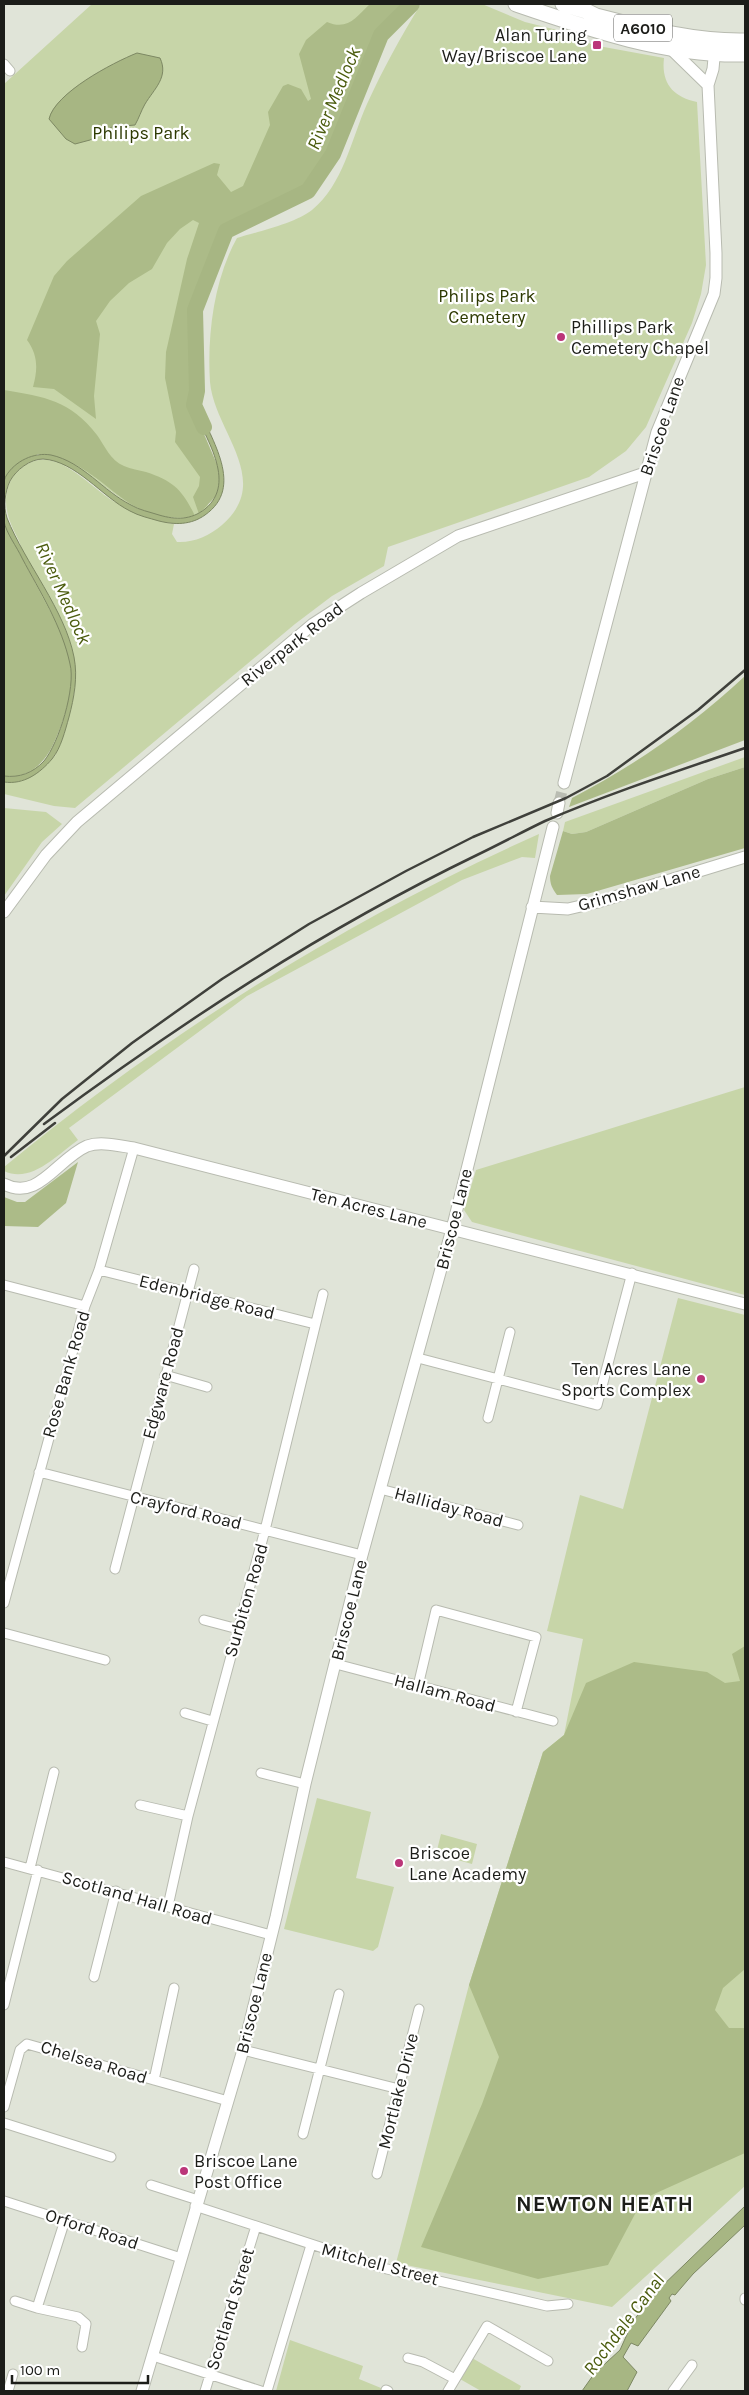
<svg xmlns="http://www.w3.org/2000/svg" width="749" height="2395" viewBox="0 0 749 2395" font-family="Karla,sans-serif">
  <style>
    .green { fill: #c7d5a8 }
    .forest { fill: #acbb88 }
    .water { fill: #a7b683; stroke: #7d8863 }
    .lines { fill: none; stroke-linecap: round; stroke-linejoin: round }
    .river { stroke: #a7b683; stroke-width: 16 }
    .tertiary-tunnel { stroke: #b9bcb2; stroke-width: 11; stroke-dasharray: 11 5.5; stroke-linecap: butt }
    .minor-casing { stroke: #b8bbb0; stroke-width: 11 }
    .tertiary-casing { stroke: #b8bbb0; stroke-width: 13 }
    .trunk-casing { stroke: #b8bbb0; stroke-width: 17 }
    .minor { stroke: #fff; stroke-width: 9 }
    .tertiary { stroke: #fff; stroke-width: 11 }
    .trunk { stroke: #fff; stroke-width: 15 }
    .rail { stroke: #3f403b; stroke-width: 2.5 }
    .poi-dot { fill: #bb3679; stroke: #fff; stroke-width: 2 }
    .labels { text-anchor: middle; stroke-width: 4.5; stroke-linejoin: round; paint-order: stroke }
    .shield { fill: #fff; stroke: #60615e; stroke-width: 1 }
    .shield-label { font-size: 16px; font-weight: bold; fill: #1c1d19 }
    .poi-label { font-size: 18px; fill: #1c1d19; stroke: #fff; text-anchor: start }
    .park-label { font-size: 18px; fill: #2d3900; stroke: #fff }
    .street-label { font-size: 18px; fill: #1c1d19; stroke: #fff }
    .water-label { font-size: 19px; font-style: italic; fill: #4b5c0e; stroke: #fff }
    .district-label { font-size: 22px; font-weight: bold; letter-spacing: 1px; fill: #1c1d19; stroke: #fff }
  </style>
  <rect width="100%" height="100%" fill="#e0e4d8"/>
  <!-- green -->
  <path class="green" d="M92,4H408L379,34L332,154L307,190L225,230L193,311L195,391L192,406L208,507L196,516L179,519L131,506L93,478L38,454L9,472L4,481V84Z
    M421,4H482L525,22L565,32L593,45L664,58C661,83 673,97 697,102L706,265L701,294L692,323L646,427L626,451L589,477L388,547L384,566L332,596L295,624L75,808L54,806L4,794V782L9,783L55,756L67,722L75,691L19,541C7,518 0,500 13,476C16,472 20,469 24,466C57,443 90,489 117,503C134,511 155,521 174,524L172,534L177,542C193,543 209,536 222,525C274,480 214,431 210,382C207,335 214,279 237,238C257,232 296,223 312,210C343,185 351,140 367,104C383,69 401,36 421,4Z
    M745,757V767L708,779L586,832L572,834L563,831L565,822Z
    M4,808L46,812L62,824L42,842L4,896Z
    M539,834L535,858L522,857L462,880L247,996L69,1128L78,1140C57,1155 31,1184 4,1171V1167C167,1033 346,920 539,834Z
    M745,1087V1295L472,1222L464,1210L476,1170Z
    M678,1298L745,1315V2186L612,2307L396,2263L469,1985L543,1752L564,1735L583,1639L547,1631L580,1495L623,1509Z
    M317,1798L371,1812L356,1878L394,1887L378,1947L373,1951L284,1929Z
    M441,1834L477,1844L472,1864L436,1854Z
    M290,2340L363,2366L359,2379L381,2388L382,2391H276Z
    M472,2358L521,2386L519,2391H481L460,2379Z"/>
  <!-- forest -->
  <path class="forest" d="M370,4H408L379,34L332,154L307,190L225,230L193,311L195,391L192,406L219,469L220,483L216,496L199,514L193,497L199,486L200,477L175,442L176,432L165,378L166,352L187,259L199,223L193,220L180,229L167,243L152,269L129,283L110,301L96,321L100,334L94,396L96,419L54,389L33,387C38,369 38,355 27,340L54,276L67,261L141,196L214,163L220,164L217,175L231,192L243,186L270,125L268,112L283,86L288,84L301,89L308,101L311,99L299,54L306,40L327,22C348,31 356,17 370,4Z
    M4,390C45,397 70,400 97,435C105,446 110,460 124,466C131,469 139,470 146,472C174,481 183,491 195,516C133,526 118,486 72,463C62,458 49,457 38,454L9,472L4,481Z
    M4,521C16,546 29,571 42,596C53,617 68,642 71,666C74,691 63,725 52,747C42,766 26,779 4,776Z
    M745,676V740L569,807L572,798C634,766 694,724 745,676Z
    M745,767V848L587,894L557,895C552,888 550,884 550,876L563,831L572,834L586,832L708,779Z
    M78,1162L66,1203L38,1227L4,1226V1197L17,1202H25Z
    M745,1646V1969L723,1988L715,2010L729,2028H745V2153L643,2199L608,2265L538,2279L421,2247L482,2104L499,2057L469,1985L543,1752L564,1735L586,1683L634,1662L707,1672L725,1683L740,1681L732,1654Z"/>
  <!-- water -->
  <path class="water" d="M137,53L160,58C169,77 154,89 145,104C141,111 139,118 135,125L112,127L90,140L75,144L66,139L49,119C55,93 112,63 137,53Z
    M192,406H198C211,440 245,487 205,515C191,525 175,525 159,521C149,518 139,516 130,511C102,497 76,461 43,459C30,459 16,470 10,481C5,492 3,506 7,518C25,563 65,610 74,657C78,677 74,698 69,717C65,731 61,748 52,759C40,773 24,785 4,782V776C19,778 33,773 44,761C59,743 76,687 70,664C62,626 40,592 22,558C17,547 6,533 4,521C2,512 2,483 6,476C15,461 34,452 51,455C83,462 103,491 131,505C139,510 150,512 159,515C176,520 191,520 205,509C238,482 204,436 192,406Z
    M745,2206V2225L693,2274L675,2295L672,2294L669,2298L671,2301L638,2346L631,2343L623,2357L637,2372L627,2391H582L594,2374L620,2350L633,2321L657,2291Z"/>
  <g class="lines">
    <!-- river -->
    <path class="river" d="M204,427L194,405L197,391L195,310L226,231L308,191L333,154L381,35L412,4"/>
    <!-- tertiary-tunnel -->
    <path class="tertiary-tunnel" d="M559,803L564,783"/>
    <!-- minor casing -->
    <g class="minor-casing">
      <path id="minor" d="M4,64L10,71
        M99,1270L315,1324
        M4,1285L85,1306
        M418,1358L597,1405L632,1273
        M165,1375L207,1387
        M488,1418L510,1332
        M39,1472L362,1555
        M380,1489L518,1525
        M115,1569L194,1269
        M4,1603L85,1306L99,1270L134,1148
        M204,1620L238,1629
        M4,1633L105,1660
        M336,1664L553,1721
        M418,1686L436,1610L536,1637L516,1712
        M185,1713L212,1721
        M261,1773L305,1784
        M140,1805L188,1816
        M4,1862L271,1935
        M30,1868L54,1772
        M168,1906L188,1816L265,1530L323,1294
        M94,1977L116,1891
        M4,2005L38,1870
        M243,2050L399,2089
        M154,2080L174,1988
        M4,2107L20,2050L27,2044L228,2101
        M4,2123L111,2157
        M303,2134L339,1994
        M377,2174L419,2009
        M151,2185L198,2200
        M4,2201L181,2258
        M195,2206L387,2269L547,2306L568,2304
        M65,2220L37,2308L78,2317L86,2324L82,2347
        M745,2298V2300
        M15,2301L37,2308
        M153,2356L261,2391
        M408,2358L423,2362L455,2379
        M386,2390L388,2391
        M8,2391L13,2374
        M205,2391L256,2226
        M267,2391L311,2245
        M448,2391L487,2326L548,2361
        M673,2391L692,2365"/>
    </g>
    <!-- tertiary casing -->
    <g class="tertiary-casing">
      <path id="tertiary" d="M670,48L708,85
        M564,783L657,432L714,294L716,278V253L708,85L713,69L715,47
        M557,813L559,803
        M532,907L568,909L598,902L745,857
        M4,912L46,855L77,822L313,624L361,593L458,536L645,473
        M4,1184C38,1202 57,1159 87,1146C101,1141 119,1146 134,1148L745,1304
        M142,2391L243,2050L276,1917L305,1784L362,1555L452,1229L553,827"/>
    </g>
    <!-- trunk casing -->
    <g class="trunk-casing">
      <path id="trunk" d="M516,4C589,29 667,56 745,54
        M563,4L586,11L596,16C646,29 694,42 745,41"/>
    </g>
    <!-- minor -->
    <use href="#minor" class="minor"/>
    <!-- tertiary -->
    <use href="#tertiary" class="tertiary"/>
    <!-- trunk -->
    <use href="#trunk" class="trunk"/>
    <!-- rail -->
    <path class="rail" d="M44,1124C182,1022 322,930 477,855C500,844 522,832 545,821C610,793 678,771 745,748
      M4,1156L62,1099L132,1043L222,979L309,924L406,871L473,837L566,798L607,776L698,710L745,670
      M11,1157L55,1123"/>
  </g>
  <!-- markers -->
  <g class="poi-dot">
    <rect x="592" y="40" width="10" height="10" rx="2.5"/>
    <circle cx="561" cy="337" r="5"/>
    <circle cx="701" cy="1379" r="5"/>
    <circle cx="399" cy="1863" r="5"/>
    <circle cx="184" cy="2171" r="5"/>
  </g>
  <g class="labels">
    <!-- shield labels -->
    <rect class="shield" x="614" y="14.5" width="58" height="27" rx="4"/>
    <g class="shield-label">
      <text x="643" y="34">A6010</text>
    </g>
    <!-- poi labels -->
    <g class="poi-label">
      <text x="587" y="41" text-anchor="end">Alan Turing<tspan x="587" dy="21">Way/Briscoe Lane</tspan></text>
      <text x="571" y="333">Phillips Park<tspan x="571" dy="21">Cemetery Chapel</tspan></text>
      <text x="691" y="1375" text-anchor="end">Ten Acres Lane<tspan x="691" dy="21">Sports Complex</tspan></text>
      <text x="409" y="1859">Briscoe<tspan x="409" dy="21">Lane Academy</tspan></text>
      <text x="194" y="2167">Briscoe Lane<tspan x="194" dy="21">Post Office</tspan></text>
    </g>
    <!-- park labels -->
    <g class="park-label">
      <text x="141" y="139">Philips Park</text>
      <text x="487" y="302">Philips Park<tspan x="487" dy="21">Cemetery</tspan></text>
    </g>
    <!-- street labels -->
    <g class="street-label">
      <text transform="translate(662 426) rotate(-71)" y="6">Briscoe Lane</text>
      <text transform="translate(292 644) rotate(-38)" y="6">Riverpark Road</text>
      <text transform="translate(639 888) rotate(-16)" y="6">Grimshaw Lane</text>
      <text transform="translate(369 1208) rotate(14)" y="6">Ten Acres Lane</text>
      <text transform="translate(454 1219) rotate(-76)" y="6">Briscoe Lane</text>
      <text transform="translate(207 1297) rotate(14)" y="6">Edenbridge Road</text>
      <text transform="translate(66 1374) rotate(-74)" y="6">Rose Bank Road</text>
      <text transform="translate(163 1383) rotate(-75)" y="6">Edgware Road</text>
      <text transform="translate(449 1507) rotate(15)" y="6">Halliday Road</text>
      <text transform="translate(186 1510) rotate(14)" y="6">Crayford Road</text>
      <text transform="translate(246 1600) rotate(-74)" y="6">Surbiton Road</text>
      <text transform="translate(349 1610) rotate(-76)" y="6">Briscoe Lane</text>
      <text transform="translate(445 1693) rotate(15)" y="6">Hallam Road</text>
      <text transform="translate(137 1898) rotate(16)" y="6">Scotland Hall Road</text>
      <text transform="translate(254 2003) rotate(-76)" y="6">Briscoe Lane</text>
      <text transform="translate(94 2062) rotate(17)" y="6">Chelsea Road</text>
      <text transform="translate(398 2091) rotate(-76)" y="6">Mortlake Drive</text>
      <text transform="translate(92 2229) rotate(18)" y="6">Orford Road</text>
      <text transform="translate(380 2264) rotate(15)" y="6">Mitchell Street</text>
      <text transform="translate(230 2309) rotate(-73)" y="6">Scotland Street</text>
    </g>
    <!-- water labels -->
    <g class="water-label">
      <text transform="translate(333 98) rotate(-67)" y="7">River Medlock</text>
      <text transform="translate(64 593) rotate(66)" y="7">River Medlock</text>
      <text transform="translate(623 2324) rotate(-53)" y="7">Rochdale Canal</text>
    </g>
    <!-- district labels -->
    <g class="district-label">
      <text x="605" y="2211">NEWTON HEATH</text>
    </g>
  </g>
  <!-- border -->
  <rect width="749" height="2395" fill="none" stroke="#1c1d19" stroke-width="10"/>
  <!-- scale -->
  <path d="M12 2375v8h136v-8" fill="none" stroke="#1c1d19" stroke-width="2.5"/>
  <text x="20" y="2375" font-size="15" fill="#1c1d19" stroke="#ffffff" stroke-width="4" paint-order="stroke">100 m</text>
</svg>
